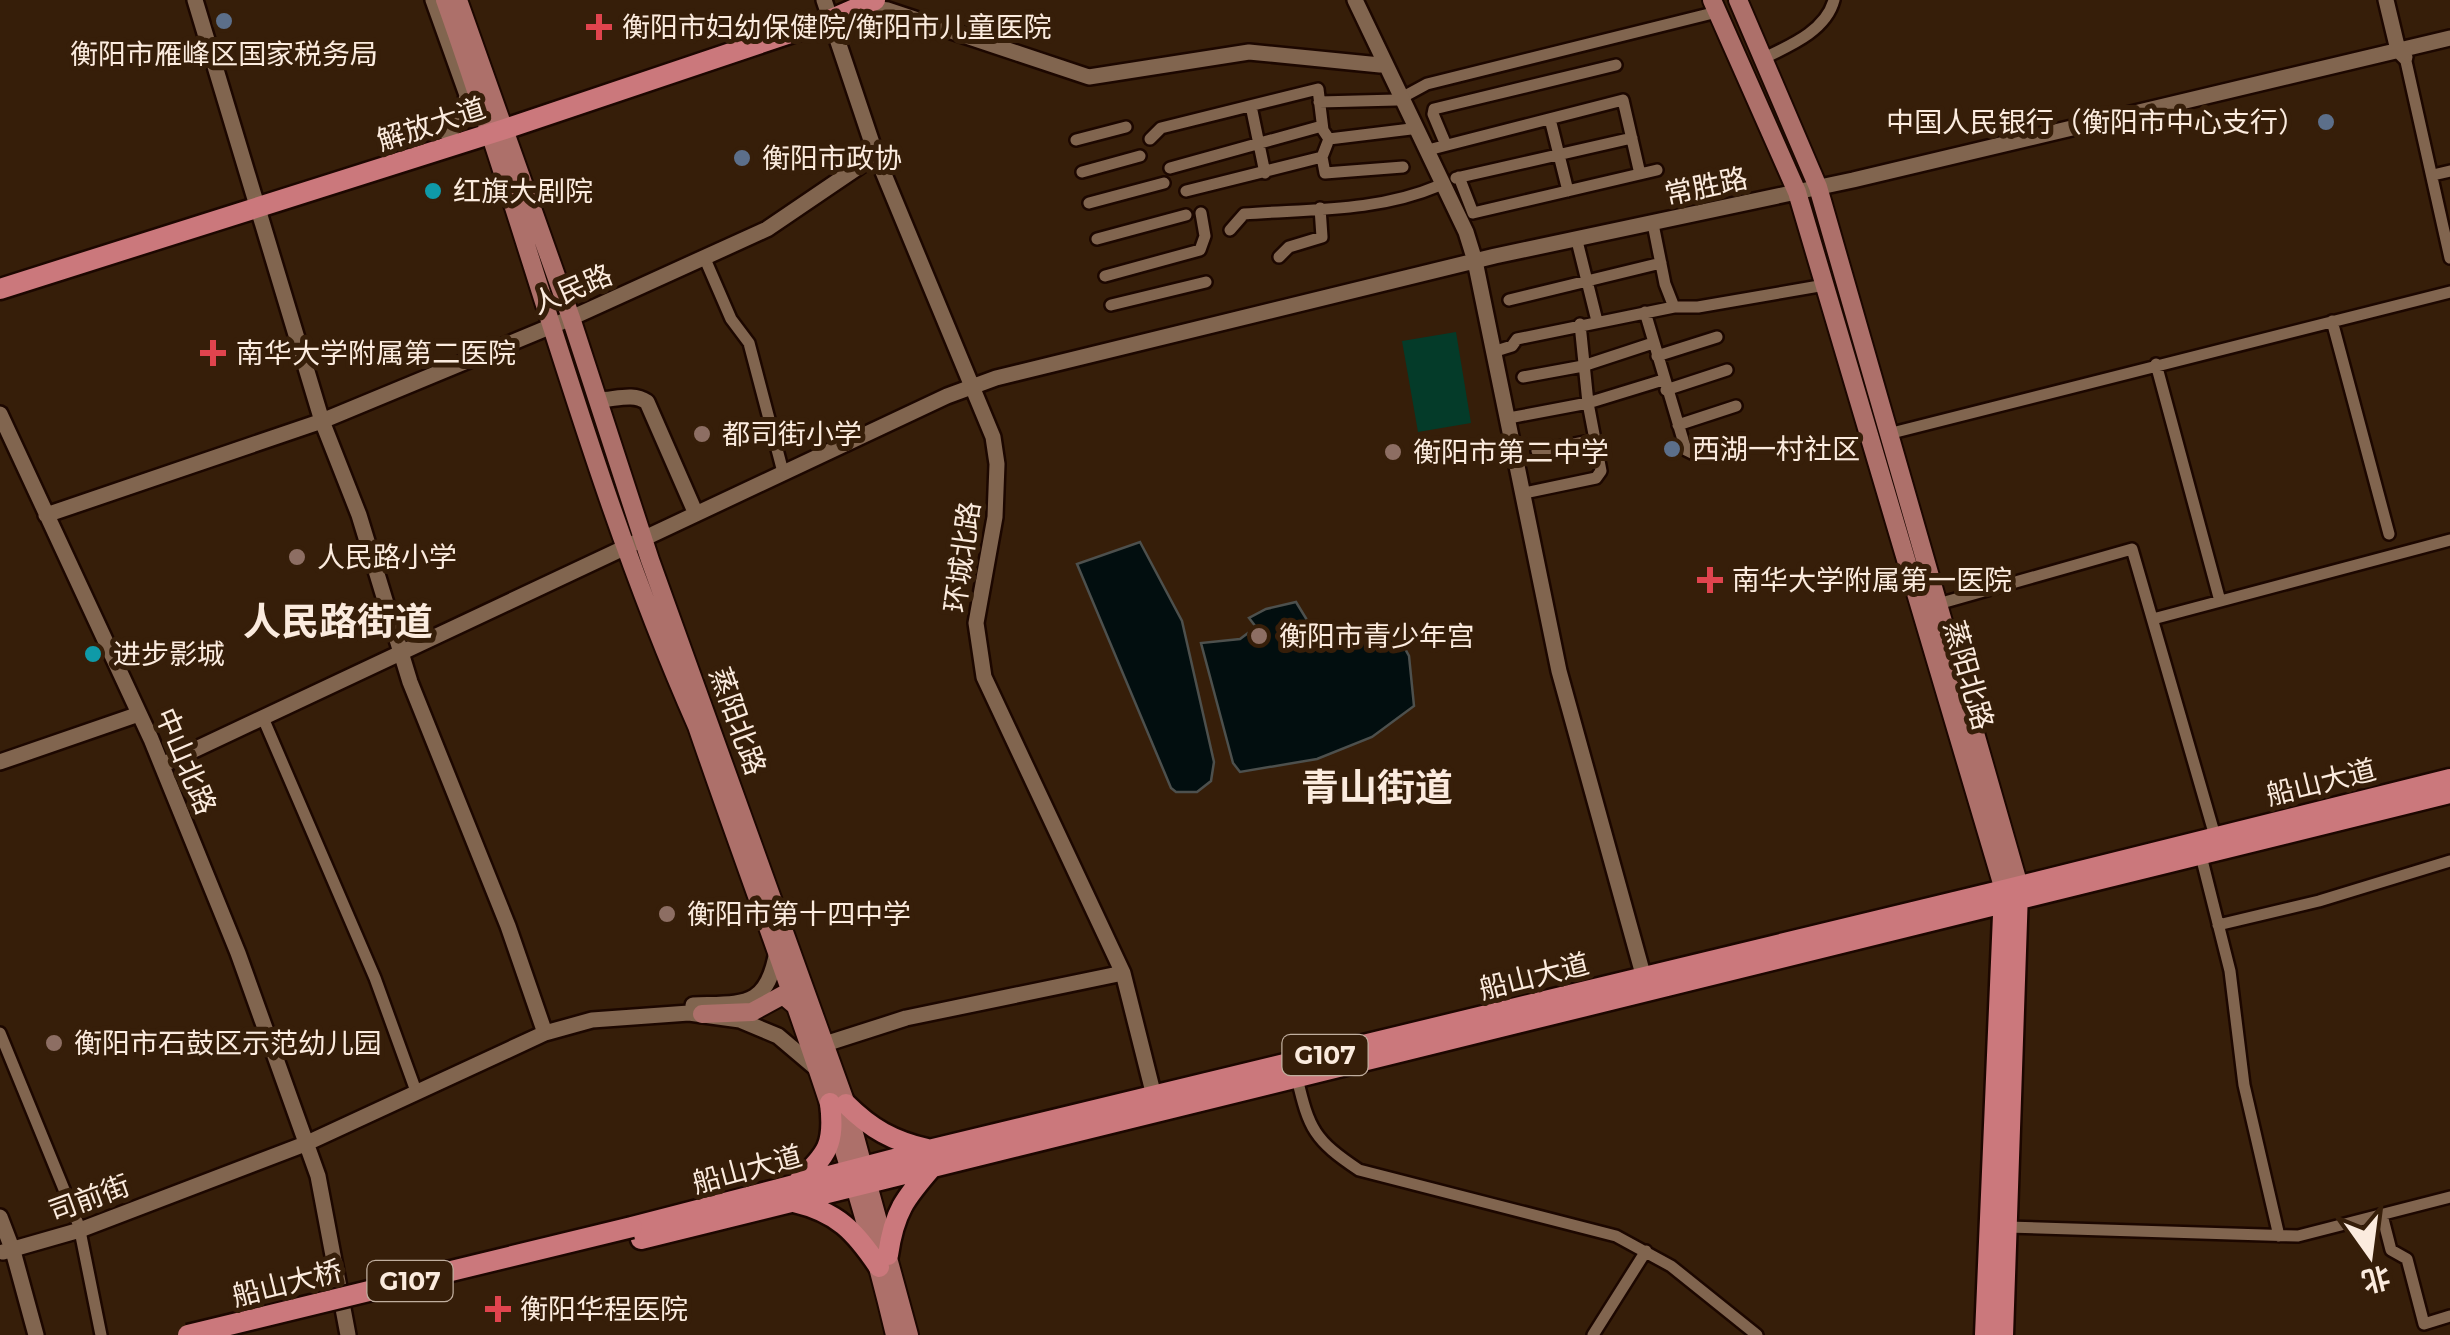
<svg xmlns="http://www.w3.org/2000/svg" width="2450" height="1335" viewBox="0 0 2450 1335" font-family="Montserrat,'Noto Sans SC',sans-serif">
  <style>
    .green { fill: #043b29 }
    .water { fill: #020e0f; stroke: #4d504d; stroke-width: 2.5 }
    .lines { fill: none; stroke-linecap: round; stroke-linejoin: round }
    .street-casing { stroke: #1c0700; stroke-width: 16 }
    .secondary-casing { stroke: #1c0700; stroke-width: 20 }
    .primary-casing { stroke: #1c0700; stroke-width: 22 }
    .highway-casing { stroke: #1c0700; stroke-width: 25 }
    .street { stroke: #81654f; stroke-width: 11 }
    .secondary { stroke: #81654f; stroke-width: 15 }
    .primary { stroke: #ad706a; stroke-width: 18 }
    .highway { stroke: #cb787c; stroke-width: 20 }
    .highway-bridge-casing { stroke: #1c0700; stroke-width: 25; stroke-linecap: butt }
    .highway-bridge { stroke: #cb787c; stroke-width: 20 }
    .service-dot { fill: #5c6f8a; stroke: #361e09; stroke-width: 4 }
    .health-dot { fill: #e0444e; stroke: #361e09; stroke-width: 4 }
    .culture-dot { fill: #0f9aa8; stroke: #361e09; stroke-width: 4 }
    .education-dot { fill: #8d6e63; stroke: #361e09; stroke-width: 4 }
    .labels { text-anchor: middle; stroke-width: 10; stroke-linejoin: round; paint-order: stroke }
    .shield { fill: #361e09; stroke: #c0ae9e; stroke-width: 2.5 }
    .shield-label { font-size: 25px; font-weight: bold; fill: #fbebde }
    .poi-label { font-size: 28px; fill: #fbebde; stroke: #361e09; text-anchor: start }
    .street-label { font-size: 28px; fill: #fbebde; stroke: #361e09 }
    .district-label { font-size: 38px; font-weight: bold; fill: #fbebde; stroke: #361e09 }
  </style>
  <rect width="100%" height="100%" fill="#361e09"/>
  <!-- green -->
  <path class="green" d="M1456,332L1471,423L1418,432L1402,341Z"/>
  <!-- water -->
  <path class="water" d="M1140,542L1182,621L1214,762L1211,781L1197,792H1176L1171,788L1077,564Z
    M1296,602L1310,625L1374,623L1393,627L1409,656L1414,706L1372,737L1317,759L1240,772L1233,763L1201,643L1240,639L1256,627L1249,618L1266,609Z"/>
  <g class="lines">
    <!-- street casing -->
    <g class="street-casing">
      <path id="street" d="M2405,57L2450,258
        M1762,59C1789,46 1826,31 1834,0
        M1403,97L1427,84L1717,12
        M1319,102L1397,100
        M1251,106L1265,173
        M1550,119L1568,191
        M1150,139L1161,128L1318,89L1323,130L1329,139L1322,157L1325,173L1403,167
        M1329,139L1411,129
        M1076,140L1126,127
        M1446,145L1433,114L1434,109L1616,65
        M1428,150L1623,100L1640,174
        M1170,168L1322,126
        M1082,172L1140,156
        M2433,175L2450,171
        M1459,177L1473,213L1657,170
        M1456,178L1632,138
        M1186,191L1322,157
        M1089,203L1164,183
        M1654,229L1665,284L1674,307
        M1230,230L1244,214C1308,209 1377,212 1438,186
        M1097,239L1186,215
        M1578,245L1597,321
        M1279,257L1289,247L1322,237L1320,208
        M705,259L731,319L749,343L783,472
        M1105,276L1200,250L1205,236L1201,213
        M1509,300L1661,263
        M1111,305L1206,282
        M1645,312L1686,450L1692,453L1742,439
        M2332,321L2389,534
        M1496,351L1512,346L1517,339L1674,307H1698L1825,285
        M1657,356L1717,337
        M2156,364L2220,601
        M1523,377L1583,366L1653,343
        M1666,390L1727,370
        M1509,418L1588,403L1663,380
        M1678,425L1736,406
        M1888,434L2450,292
        M1537,451L1595,440
        M1524,493L1596,478L1601,471L1588,403L1580,324
        M1938,604L2132,549L2215,836
        M2153,619L2450,540
        M263,718L375,978L416,1091
        M2201,856L2230,971L2244,1085L2279,1236
        M2218,925L2319,901L2450,861
        M0,1033L79,1226L101,1335
        M1297,1078C1309,1129 1314,1140 1359,1170L1616,1236L1671,1266L1757,1335
        M2382,1215L2391,1250L2407,1259L2424,1324L2450,1316
        M2007,1227L2298,1236L2450,1197
        M1593,1335L1646,1251"/>
    </g>
    <!-- secondary casing -->
    <g class="secondary-casing">
      <path id="secondary" d="M195,0L322,421L359,515L410,682L508,926L545,1033
        M433,0L467,95L462,120L447,133
        M824,0L876,155L993,437L997,464L995,517L976,623L984,677L1123,973L1154,1096
        M1355,0L1466,232L1475,261L1559,671L1644,978
        M2386,0L2398,50L2405,57
        M863,7L888,10L1089,77L1249,52L1380,65
        M597,400C615,400 632,392 647,402L696,514
        M0,414L151,739L238,953L318,1176L348,1335
        M46,515L322,421L571,318L767,229L876,155
        M0,762L139,714
        M162,765L947,396L996,378L1495,256L1853,180L2450,38
        M693,1005C744,1003 767,1009 777,951
        M825,1044L906,1018L1123,973
        M0,1217L13,1251L36,1335
        M3,1252L80,1230L305,1144L545,1033L592,1020L689,1013L740,1020L778,1036L817,1069"/>
    </g>
    <!-- primary casing -->
    <g class="primary-casing">
      <path id="primary" d="M445,0C531,241 593,492 697,726C766,928 846,1126 895,1335
        M458,0L571,318L650,560L846,1104L909,1335
        M1712,0L1797,192L2004,890
        M1738,0L1818,187L2019,886
        M702,1014L752,1012L783,995L797,1007"/>
    </g>
    <!-- highway casing -->
    <g class="highway-casing">
      <path id="highway" d="M0,289L505,129L832,19L875,0
        M846,1104C871,1129 893,1141 927,1149
        M798,1182C828,1154 835,1144 830,1103
        M794,1202C837,1212 855,1231 879,1267
        M632,1227L929,1150L2004,890L2450,779
        M641,1239L2450,793
        M888,1255C894,1212 905,1198 933,1166
        M1985,1335L2004,892
        M2003,1335L2018,892"/>
    </g>
    <!-- street -->
    <use href="#street" class="street"/>
    <!-- secondary -->
    <use href="#secondary" class="secondary"/>
    <!-- primary -->
    <use href="#primary" class="primary"/>
    <!-- highway -->
    <use href="#highway" class="highway"/>
    <!-- highway-bridge casing -->
    <g class="highway-bridge-casing">
      <path id="highway-bridge" d="M188,1335L632,1227"/>
    </g>
    <!-- highway-bridge -->
    <use href="#highway-bridge" class="highway-bridge"/>
  </g>
  <!-- markers -->
  <g class="service-dot">
    <circle cx="224" cy="21" r="10"/>
    <circle cx="2326" cy="122" r="10"/>
    <circle cx="742" cy="158" r="10"/>
    <circle cx="1672" cy="449" r="10"/>
  </g>
  <g class="health-dot">
    <path d="M594 12h10v10h10v10h-10v10h-10v-10h-10v-10h10z"/>
    <path d="M208 338h10v10h10v10h-10v10h-10v-10h-10v-10h10z"/>
    <path d="M1705 565h10v10h10v10h-10v10h-10v-10h-10v-10h10z"/>
    <path d="M493 1294h10v10h10v10h-10v10h-10v-10h-10v-10h10z"/>
  </g>
  <g class="culture-dot">
    <circle cx="433" cy="191" r="10"/>
    <circle cx="93" cy="654" r="10"/>
  </g>
  <g class="education-dot">
    <circle cx="702" cy="434" r="10"/>
    <circle cx="1393" cy="452" r="10"/>
    <circle cx="297" cy="557" r="10"/>
    <circle cx="1259" cy="636" r="10"/>
    <circle cx="667" cy="914" r="10"/>
    <circle cx="54" cy="1043" r="10"/>
  </g>
  <g class="labels">
    <!-- shield labels -->
    <g class="shield">
      <rect x="1282.5" y="1035" width="85" height="40" rx="8"/>
      <rect x="367.5" y="1261" width="85" height="40" rx="8"/>
    </g>
    <g class="shield-label">
      <text x="1325" y="1064">G107</text>
      <text x="410" y="1290">G107</text>
    </g>
    <!-- poi labels -->
    <g class="poi-label">
      <text x="622" y="37">衡阳市妇幼保健院/衡阳市儿童医院</text>
      <text x="224" y="64" text-anchor="middle">衡阳市雁峰区国家税务局</text>
      <text x="2306" y="132" text-anchor="end">中国人民银行（衡阳市中心支行）</text>
      <text x="762" y="168">衡阳市政协</text>
      <text x="453" y="201">红旗大剧院</text>
      <text x="236" y="363">南华大学附属第二医院</text>
      <text x="722" y="444">都司街小学</text>
      <text x="1692" y="459">西湖一村社区</text>
      <text x="1413" y="462">衡阳市第二中学</text>
      <text x="317" y="567">人民路小学</text>
      <text x="1732" y="590">南华大学附属第一医院</text>
      <text x="1279" y="646">衡阳市青少年宫</text>
      <text x="113" y="664">进步影城</text>
      <text x="687" y="924">衡阳市第十四中学</text>
      <text x="74" y="1053">衡阳市石鼓区示范幼儿园</text>
      <text x="520" y="1319">衡阳华程医院</text>
    </g>
    <!-- street labels -->
    <g class="street-label">
      <text transform="translate(431 124) rotate(-18)" y="10">解放大道</text>
      <text transform="translate(1706 186) rotate(-12)" y="10">常胜路</text>
      <text transform="translate(572 289) rotate(-23)" y="10">人民路</text>
      <text transform="translate(962 557) rotate(-82)" y="10">环城北路</text>
      <text transform="translate(1969 675) rotate(74)" y="10">蒸阳北路</text>
      <text transform="translate(738 721) rotate(70)" y="10">蒸阳北路</text>
      <text transform="translate(186 761) rotate(67)" y="10">中山北路</text>
      <text transform="translate(2321 782) rotate(-14)" y="10">船山大道</text>
      <text transform="translate(1534 976) rotate(-14)" y="10">船山大道</text>
      <text transform="translate(747 1169) rotate(-15)" y="10">船山大道</text>
      <text transform="translate(89 1198) rotate(-20)" y="10">司前街</text>
      <text transform="translate(287 1283) rotate(-14)" y="10">船山大桥</text>
    </g>
    <!-- district labels -->
    <g class="district-label">
      <text x="338" y="635">人民路街道</text>
      <text x="1377" y="801">青山街道</text>
    </g>
  </g>
  <!-- north arrow -->
  <g transform="translate(2370 1255) rotate(166)" stroke="#361e09" stroke-width="8" paint-order="stroke">
  <path d="M0-8L18 38L0 25L-18 38Z" fill="#fbebde"/>
  <text y="-15" font-size="28" font-weight="bold" text-anchor="middle" fill="#fbebde">北</text>
  </g>
</svg>
